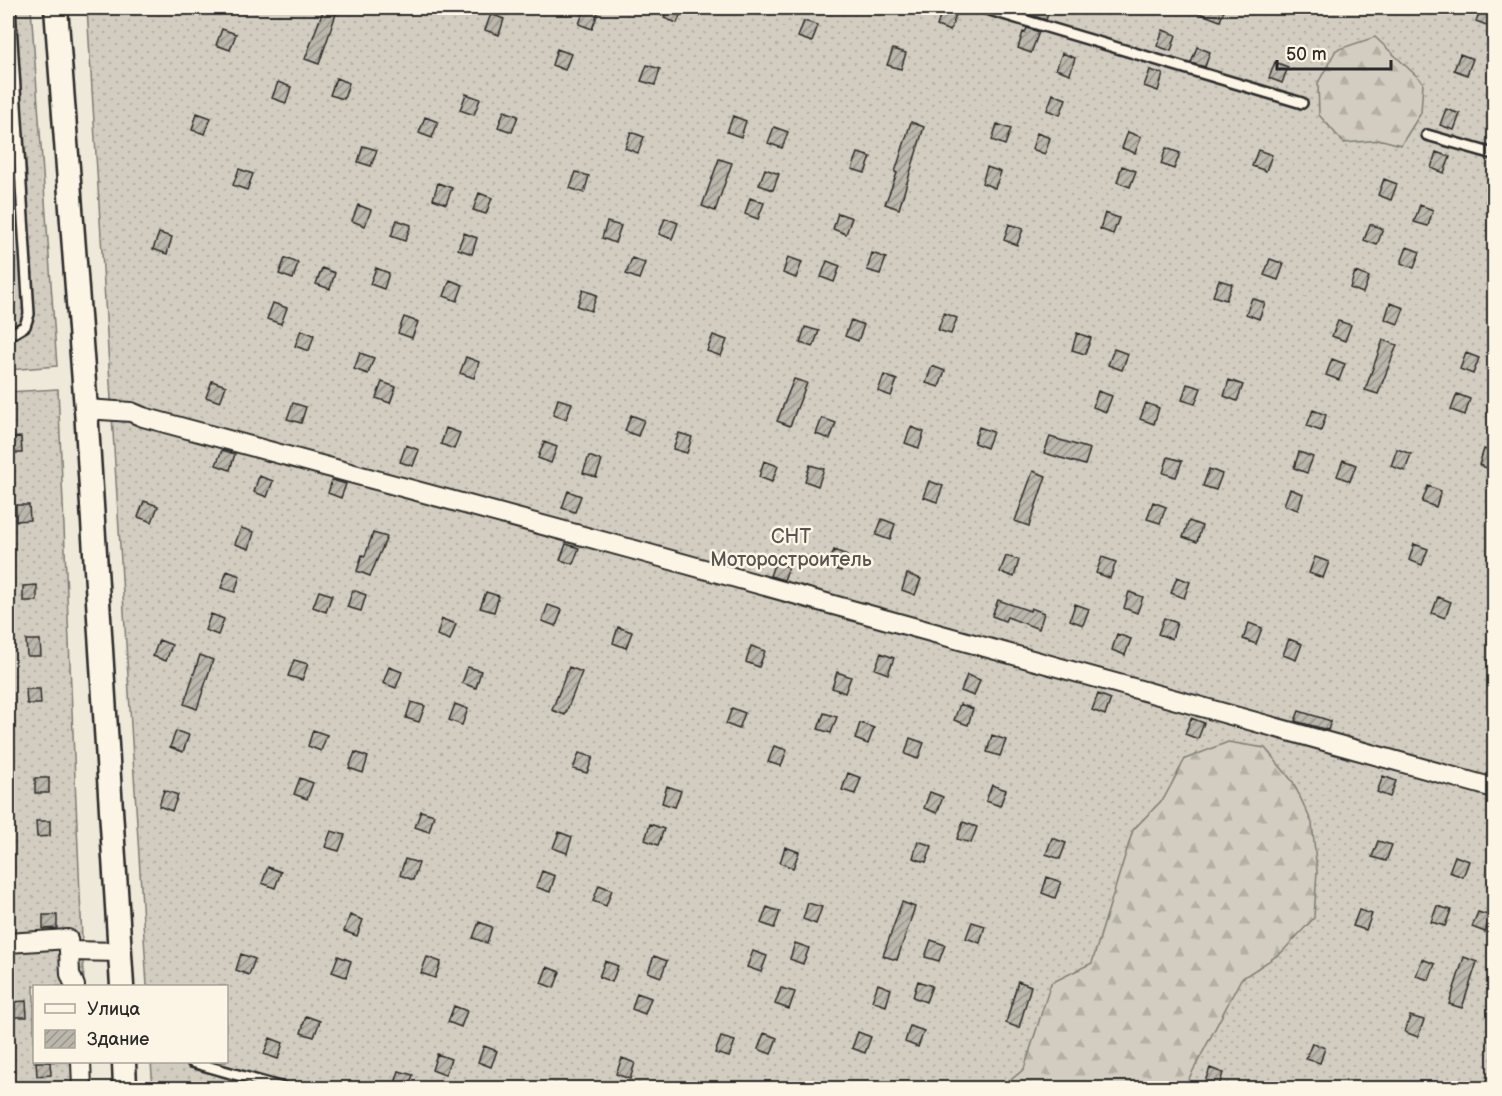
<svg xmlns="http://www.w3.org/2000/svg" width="1502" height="1096" viewBox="0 0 1502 1096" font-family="'Balsamiq Sans',sans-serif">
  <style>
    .grass { fill: url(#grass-dots); stroke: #7e7c76; stroke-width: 1.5 }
    .forest { fill: url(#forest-firs); stroke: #7e7c76; stroke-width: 1.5 }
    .building { fill: url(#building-hatch); stroke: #2b2b2b; stroke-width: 1.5 }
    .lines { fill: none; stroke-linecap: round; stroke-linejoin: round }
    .service-casing { stroke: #2b2b2b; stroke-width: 14 }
    .minor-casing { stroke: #2b2b2b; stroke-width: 22 }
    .tertiary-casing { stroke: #2b2b2b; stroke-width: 27 }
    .service { stroke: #fcf5e5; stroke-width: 9 }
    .minor { stroke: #fcf5e5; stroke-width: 18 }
    .tertiary { stroke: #fcf5e5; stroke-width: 22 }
    .labels { text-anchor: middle; stroke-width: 5; stroke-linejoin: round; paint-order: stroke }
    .park-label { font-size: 20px; fill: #555450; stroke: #fcf5e5 }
  </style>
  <defs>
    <pattern id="grass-dots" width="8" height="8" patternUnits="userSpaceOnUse" patternTransform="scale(1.5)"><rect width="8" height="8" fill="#d2cdc0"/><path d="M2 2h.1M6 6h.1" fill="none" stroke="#b4b0a5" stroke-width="1.8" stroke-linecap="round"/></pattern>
    <pattern id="forest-firs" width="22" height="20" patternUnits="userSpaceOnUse" patternTransform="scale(1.5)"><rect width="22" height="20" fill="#d2cdc0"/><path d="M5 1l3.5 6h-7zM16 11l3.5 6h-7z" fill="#b4b0a5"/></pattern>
    <pattern id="building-hatch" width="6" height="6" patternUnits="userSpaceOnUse" patternTransform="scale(1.5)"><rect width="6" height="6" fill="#bcb7ac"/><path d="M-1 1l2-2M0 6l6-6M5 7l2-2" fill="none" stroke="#99958c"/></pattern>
  </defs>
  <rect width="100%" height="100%" fill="#efe9da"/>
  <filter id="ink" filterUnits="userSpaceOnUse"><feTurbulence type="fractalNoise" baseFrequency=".0167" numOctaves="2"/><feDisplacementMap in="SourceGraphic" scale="12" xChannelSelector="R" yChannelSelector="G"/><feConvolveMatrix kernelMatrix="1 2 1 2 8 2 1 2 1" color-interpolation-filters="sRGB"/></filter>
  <g filter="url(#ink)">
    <!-- grass -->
    <path class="grass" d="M8,8H31L57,366L8,370Z
      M87,8H1494V1088H153L151,1062H226V986H147Z
      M58,389L84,986H34V1062H87L88,1088H8V392Z"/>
    <!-- forest -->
    <path class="forest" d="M1375,37L1423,82L1421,113L1401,145L1382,140L1344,143L1319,115L1318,83L1336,50Z
      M1228,742L1265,748L1293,782L1312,823L1317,871L1314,918L1281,953L1241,979L1184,1088H1001L1024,1069L1051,983L1092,963L1133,830L1164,798L1185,759Z"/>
    <!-- building -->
    <path class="building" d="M324,8L337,11L319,64L305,59Z
      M585,8L598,13L592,29L579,24Z
      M668,8H683L677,23L664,18Z
      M1013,8H1050L1046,20L1013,9Z
      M1188,8H1225L1220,21L1188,9Z
      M1481,8L1494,10L1489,26L1476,21Z
      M942,10L956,15L950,31L937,26Z
      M491,14L504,19L499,35L485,30Z
      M804,21L818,25L812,42L798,37Z
      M1027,28L1039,32L1031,53L1018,48L1023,32L1025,33Z
      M222,29L236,34L230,50L216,45Z
      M1163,30L1176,35L1171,51L1157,46Z
      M1197,47L1210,52L1205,67L1191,63Z
      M557,49L571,54L565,70L552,65Z
      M893,49L906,53L901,69L887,65Z
      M1062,53L1075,58L1070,74L1056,69Z
      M1460,54L1473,59L1467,75L1454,70Z
      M1275,62L1288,67L1282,83L1269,78Z
      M647,65L660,69L655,85L641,81Z
      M1150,70L1163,74L1158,91L1144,86Z
      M336,78L349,83L344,99L330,95Z
      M278,82L291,87L286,103L272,98Z
      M466,94L480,99L474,115L460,110Z
      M1053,94L1066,99L1060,115L1047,110Z
      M1446,109L1460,114L1454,130L1440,125Z
      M504,111L518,116L512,132L498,127Z
      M197,113L211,118L205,134L192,130Z
      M733,116L746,121L741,137L727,132Z
      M425,117L438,122L432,138L419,133Z
      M911,122L924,127L899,209L885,204L897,173L895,172Z
      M997,124L1011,129L1005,145L992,140Z
      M774,127L788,132L782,148L768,143Z
      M631,132L644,137L638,153L625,148Z
      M1128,132L1141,137L1135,153L1122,148Z
      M1037,133L1050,138L1045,154L1032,149Z
      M363,146L377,150L371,166L358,162Z
      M1166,148L1180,153L1174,169L1161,164Z
      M1258,150L1272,155L1266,171L1252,166Z
      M1436,152L1450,157L1444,173L1431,168Z
      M858,153L871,157L865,173L852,169Z
      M719,159L732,163L715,211L702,206Z
      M1122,166L1136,171L1130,187L1117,182Z
      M987,167L1001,172L995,188L982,183Z
      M239,169L253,174L247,190L233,185Z
      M765,169L779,174L773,190L759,185Z
      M576,172L589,176L584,193L570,188Z
      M1384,179L1397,184L1391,200L1378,195Z
      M438,183L452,188L446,204L433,199Z
      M479,193L492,198L486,214L473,210Z
      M750,198L764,203L758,219L745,214Z
      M358,205L371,210L365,226L352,221Z
      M1420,205L1433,210L1428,226L1414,222Z
      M838,213L852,218L846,234L833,229Z
      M1105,213L1119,218L1113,234L1100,229Z
      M665,218L678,223L672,239L659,234Z
      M397,220L411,225L405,241L391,236Z
      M607,222L621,226L615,243L602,238Z
      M1009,224L1023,229L1017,245L1004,240Z
      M1370,224L1383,229L1377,245L1364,240Z
      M159,233L172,237L167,254L153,249Z
      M464,233L477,238L472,254L458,249Z
      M1407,247L1420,252L1414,268L1401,263Z
      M872,253L886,258L880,274L867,270Z
      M788,257L802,262L796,278L783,273Z
      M285,258L298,263L293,279L279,274Z
      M632,258L645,263L639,279L626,274Z
      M1270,259L1284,264L1278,280L1264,275Z
      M827,261L840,266L834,282L821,277Z
      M322,268L335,273L330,289L316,284Z
      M376,268L389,273L384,289L370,284Z
      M1355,272L1369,277L1363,293L1350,288Z
      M450,280L463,285L457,301L444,296Z
      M1219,280L1232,284L1226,300L1213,296Z
      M583,290L597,295L591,311L577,306Z
      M1252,298L1265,303L1259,319L1246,314Z
      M273,303L287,308L281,324L267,319Z
      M1390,303L1404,308L1398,324L1385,319Z
      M944,313L957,318L951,334L938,330Z
      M404,317L418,322L412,338L398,333Z
      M851,320L864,325L858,341L845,336Z
      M1338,321L1351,325L1345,341L1332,336Z
      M805,327L819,331L813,347L800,343Z
      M301,330L314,335L309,351L295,346Z
      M1077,333L1091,338L1085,354L1072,350Z
      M713,335L727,340L721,356L707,351Z
      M1383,340L1397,345L1378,394L1365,390Z
      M1114,349L1128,354L1122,370L1108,365Z
      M360,353L374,358L368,374L354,369Z
      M1466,353L1479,358L1473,374L1460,369Z
      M466,357L479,362L474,378L460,373Z
      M1332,359L1345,364L1339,380L1326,375Z
      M932,366L945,371L939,387L926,383Z
      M884,375L897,380L891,396L878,391Z
      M794,379L807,383L790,426L777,421Z
      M1229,380L1243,385L1237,401L1224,396Z
      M212,381L226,386L220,402L206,397Z
      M382,382L396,387L390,403L376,398Z
      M1187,384L1201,388L1195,404L1182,400Z
      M1098,391L1112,396L1106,412L1093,407Z
      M1457,394L1470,399L1465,415L1451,410Z
      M558,399L572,403L566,419L553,415Z
      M293,403L306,407L301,423L287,419Z
      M1146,403L1159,408L1154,424L1140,419Z
      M1313,410L1326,415L1321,431L1307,426Z
      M631,415L644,420L638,436L625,431Z
      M822,418L836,423L830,439L816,434Z
      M911,427L924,432L919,448L905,443Z
      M979,427L993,432L987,448L974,443Z
      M446,428L460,433L454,449L441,444Z
      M679,433L692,437L687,453L673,449Z
      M21,437L22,453H8V438Z
      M1050,437L1090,449L1085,465L1044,453Z
      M544,442L557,447L551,463L538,458Z
      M406,445L419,450L413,466L400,462Z
      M1397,449L1411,454L1405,471L1391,466Z
      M1484,449L1494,452L1492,470L1479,465Z
      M222,450L235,454L230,470L216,465Z
      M1299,452L1313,457L1307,473L1294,468Z
      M589,456L602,461L596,477L583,473Z
      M1168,457L1182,461L1176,477L1163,473Z
      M1343,460L1356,465L1350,481L1337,476Z
      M764,461L778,466L772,482L759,477Z
      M810,465L824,469L818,486L805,481Z
      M1209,469L1222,474L1216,490L1203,486Z
      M1033,471L1046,476L1029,526L1015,521Z
      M259,476L273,481L267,497L254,492Z
      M332,480L346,484L341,498L328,493Z
      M929,481L943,486L937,502L923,497Z
      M1428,486L1441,491L1436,507L1422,502Z
      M1290,489L1303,494L1298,510L1284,505Z
      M568,491L581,496L575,512L562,508Z
      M144,501L158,506L152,522L138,517Z
      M1153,502L1166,507L1160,523L1147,519Z
      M16,505H29L30,520L16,521Z
      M882,519L895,524L890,540L876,535Z
      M1189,521L1202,526L1197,542L1183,537Z
      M241,528L254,532L249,549L235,544Z
      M373,533L387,537L370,576L357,571L362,555L365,556Z
      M566,544L579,548L573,564L560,560Z
      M1414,544L1428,549L1422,565L1409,560Z
      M834,550L847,555L841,571L828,567Z
      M1006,556L1019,560L1014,577L1000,572Z
      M1102,557L1116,562L1110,578L1096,573Z
      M1315,557L1329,562L1323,578L1309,573Z
      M775,562L789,567L784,580L770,576Z
      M227,571L240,576L235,592L221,588Z
      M907,574L921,579L915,595L902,590Z
      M1177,577L1190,582L1184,598L1171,593Z
      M37,585V601H23V586Z
      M353,590L366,595L361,611L347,607Z
      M319,591L332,595L326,612L313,607Z
      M486,592L499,596L494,612L480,608Z
      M1129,592L1143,597L1137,613L1124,608Z
      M1438,597L1451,602L1445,618L1432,613Z
      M998,600L1030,611L1031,608L1044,613L1039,629L1007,617L1005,621L992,616Z
      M1075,604L1089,609L1083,625L1070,620Z
      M548,605L562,610L556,626L542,621Z
      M211,614L224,619L218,635L205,630Z
      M1164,618L1177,623L1172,639L1158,634Z
      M442,619L456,624L450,640L437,635Z
      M1249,623L1262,628L1256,644L1243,639Z
      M618,627L632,632L626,648L613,643Z
      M1117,634L1131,639L1125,655L1112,650Z
      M1289,639L1302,644L1296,660L1283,655Z
      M26,640H40L41,656H27Z
      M159,640L172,645L166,661L153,656Z
      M751,646L765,651L759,667L746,662Z
      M881,653L894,658L888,674L875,669Z
      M200,655L213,660L197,709L184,704Z
      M294,660L308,664L302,680L288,676Z
      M389,667L402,672L396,688L383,683Z
      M468,667L481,671L476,688L462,683Z
      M569,667L582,672L565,715L552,710Z
      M837,672L851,677L845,693L832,688Z
      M967,675L980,680L974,696L961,691Z
      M26,689H40L41,704H27Z
      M1098,694L1111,699L1105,715L1092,710Z
      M411,702L425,706L419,722L406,718Z
      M455,704L468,709L462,725L449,720Z
      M960,704L973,709L968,725L954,720Z
      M732,708L745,713L739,729L726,724Z
      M1299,711L1331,721L1328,730L1295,721Z
      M824,713L837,717L831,733L818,729Z
      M1191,718L1204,723L1198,739L1185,734Z
      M860,723L874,728L868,744L855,739Z
      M313,730L327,735L321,751L308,746Z
      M176,731L189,735L183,752L170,747Z
      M992,735L1006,740L1000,756L987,752Z
      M910,738L924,743L918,759L905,754Z
      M774,746L787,750L781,766L768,762Z
      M355,752L368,757L363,773L349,768Z
      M579,753L593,757L587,773L573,769Z
      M848,773L861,778L855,794L842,790Z
      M1383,776L1396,781L1390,797L1377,792Z
      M35,778H49V793H35Z
      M300,778L313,783L307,799L294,794Z
      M992,785L1006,790L1000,806L986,801Z
      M667,786L681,791L675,807L662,803Z
      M164,790L178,795L172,811L159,806Z
      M930,792L943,797L937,813L924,808Z
      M421,811L434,815L429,832L415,827Z
      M36,821H50V836L37,837Z
      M963,822L977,827L971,843L957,839Z
      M650,824L664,829L658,845L645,840Z
      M331,831L345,835L339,851L325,847Z
      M559,832L572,837L567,853L553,848Z
      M1052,838L1066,843L1060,859L1046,854Z
      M918,841L932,846L926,862L913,858Z
      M1378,841L1392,845L1386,861L1372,857Z
      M785,847L799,852L793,868L780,863Z
      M1455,856L1469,861L1463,877L1449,872Z
      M405,859L419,863L413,880L400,875Z
      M268,867L281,872L275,888L262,883Z
      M542,871L555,876L550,892L536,887Z
      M1047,877L1061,882L1055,898L1042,893Z
      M599,885L612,890L606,906L593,901Z
      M902,902L915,907L897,960L883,956Z
      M808,903L822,907L816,924L803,919Z
      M1437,906L1451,910L1445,926L1431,922Z
      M767,907L780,912L774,928L761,923Z
      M1359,910L1372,914L1366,930L1353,926Z
      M1478,912L1491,916L1485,932L1472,927Z
      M43,915H57V928L43,929Z
      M350,915L363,920L357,936L344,931Z
      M479,922L492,927L487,943L473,938Z
      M972,922L985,926L980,943L966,938Z
      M931,940L945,945L939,961L925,957Z
      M795,943L809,948L803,964L790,959Z
      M753,951L767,956L761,972L747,967Z
      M241,954L255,959L249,975L236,970Z
      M338,956L351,961L346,977L332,972Z
      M654,956L667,961L661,977L648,972Z
      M427,957L441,962L435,978L421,973Z
      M1464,957L1477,962L1462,1008L1449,1004Z
      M1422,959L1435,964L1429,980L1416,976Z
      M605,961L618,966L612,982L599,977Z
      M547,967L560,972L554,988L541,983Z
      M918,981L932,986L926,1002L913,997Z
      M1018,981L1031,986L1019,1028L1006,1023Z
      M878,984L891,989L886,1006L872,1001Z
      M781,988L795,992L789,1009L775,1004Z
      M637,993L651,998L645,1014L632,1009Z
      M26,1001L27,1017H13L12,1002Z
      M454,1006L467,1011L461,1027L448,1022Z
      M306,1016L320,1021L314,1037L301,1033Z
      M1410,1016L1424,1020L1418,1037L1405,1032Z
      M910,1026L924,1031L918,1047L905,1042Z
      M858,1032L871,1037L865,1053L852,1048Z
      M764,1033L777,1038L771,1054L758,1049Z
      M721,1037L735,1041L729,1057L715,1053Z
      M270,1038L283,1043L278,1059L264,1054Z
      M1312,1043L1325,1048L1320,1063L1306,1059Z
      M484,1046L497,1051L491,1067L478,1062Z
      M437,1054L451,1059L445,1075L432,1070Z
      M622,1058L635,1063L630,1079L616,1074Z
      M36,1062H50L51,1075L37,1076Z
      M1210,1068L1223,1073L1218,1089L1204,1084Z
      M399,1071L413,1075L408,1089H393Z"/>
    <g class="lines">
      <!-- service casing -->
      <g class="service-casing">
        <path id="service" d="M10,8L29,314L25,326L15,332
          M983,8L1302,103
          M1427,135L1494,154
          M192,1062L283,1088"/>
      </g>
      <!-- minor casing -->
      <g class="minor-casing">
        <path id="minor" d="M86,409L131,412L143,417L635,550L1494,788
          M8,943L68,939L69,951L121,952
          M69,951L70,974L75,986
          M81,1062L82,1088"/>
      </g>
      <!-- tertiary casing -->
      <g class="tertiary-casing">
        <path id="tertiary" d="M56,8L86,409L122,986
          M124,1062L125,1088"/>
      </g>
      <!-- service -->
      <use href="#service" class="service"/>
      <!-- minor -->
      <use href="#minor" class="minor"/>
      <!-- tertiary -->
      <use href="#tertiary" class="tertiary"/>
    </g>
  </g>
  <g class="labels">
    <!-- park labels -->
    <g class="park-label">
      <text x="791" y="543">СНТ<tspan x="791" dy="23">Моторостроитель</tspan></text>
    </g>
  </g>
  <!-- margin -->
  <rect width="1502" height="1096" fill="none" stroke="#fcf5e5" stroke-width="30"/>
  <rect x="15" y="15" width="1472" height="1066" fill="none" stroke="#2b2b2b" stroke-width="2" filter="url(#ink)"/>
  <!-- legend -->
  <rect x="33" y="985" width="195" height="78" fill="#fcf5e5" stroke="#a8a49b" stroke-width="1.5"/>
  <rect x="45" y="1004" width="30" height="9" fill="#fcf5e5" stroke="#a8a49b" stroke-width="1.5"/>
  <text x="87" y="1015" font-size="18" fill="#2b2b2b">Улица</text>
  <rect x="45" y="1030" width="30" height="18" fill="url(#building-hatch)" stroke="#a8a49b" stroke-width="1.5"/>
  <text x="87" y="1045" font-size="18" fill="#2b2b2b">Здание</text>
  <!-- scale -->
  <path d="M1277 60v9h114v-9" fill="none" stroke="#2b2b2b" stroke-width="3"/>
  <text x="1286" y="60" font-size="18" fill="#2b2b2b" stroke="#fcf5e5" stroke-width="4.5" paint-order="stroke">50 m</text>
</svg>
